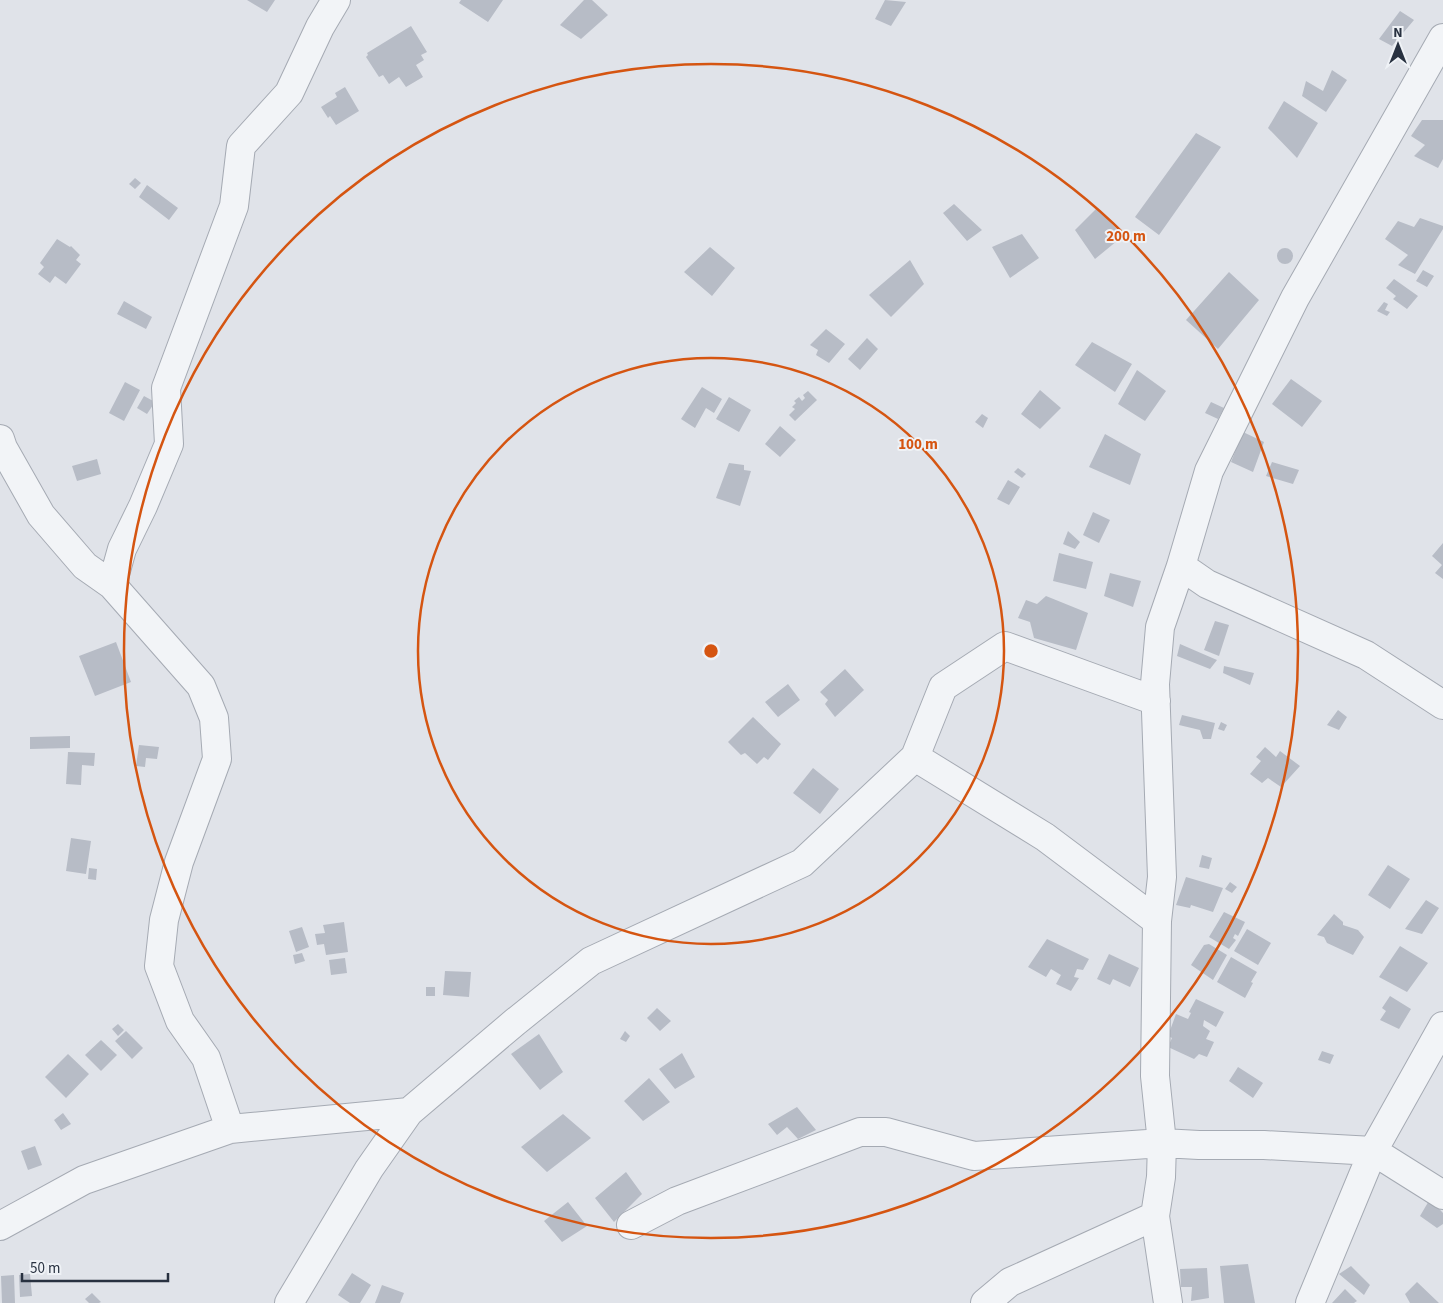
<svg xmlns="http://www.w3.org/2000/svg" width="1443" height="1303" viewBox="0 0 1443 1303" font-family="'Source Sans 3',sans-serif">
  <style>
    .building { fill: #b7bcc6 }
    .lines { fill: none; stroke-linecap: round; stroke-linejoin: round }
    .minor-casing { stroke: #a5aab3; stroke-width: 30 }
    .minor { stroke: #f2f4f7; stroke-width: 28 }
    .ring { fill: none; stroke: #d55511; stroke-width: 2.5 }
    .centre { fill: #d55511; stroke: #eff2f6; stroke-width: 2.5 }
    .ring-label { font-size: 15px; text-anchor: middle; font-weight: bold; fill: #d55511; stroke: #eff2f6; stroke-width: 4; stroke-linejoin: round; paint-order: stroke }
  </style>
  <rect width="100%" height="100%" fill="#e0e3e9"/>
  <!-- building -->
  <path class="building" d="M247,0H275L267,12Z
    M461,0H503L488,22L459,3Z
    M584,0H592L608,15L581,39L560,25Z
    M885,0L906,2L891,26L875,19Z
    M1400,11L1414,20L1392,46L1379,39Z
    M411,26L427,52L421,55L424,60L416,65L423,77L406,87L399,77L389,84L383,75L379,77L366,57L368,55L367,53Z
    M1332,70L1347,80L1326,112L1302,96L1306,81L1323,91Z
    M345,87L359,111L336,125L330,116L328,118L321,107L337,97L335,93Z
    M1284,101L1318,123L1297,158L1268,128Z
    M1422,120H1443V159L1438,168L1414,156L1425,145L1411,136Z
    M1196,133L1221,147L1159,235L1135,217Z
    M135,178L141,183L135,189L129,184Z
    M147,185L178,208L169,220L139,197Z
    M954,204L982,230L967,241L943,213Z
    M1097,208L1123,236L1095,259L1075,230Z
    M1420,218L1443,226V229L1415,274L1398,265L1408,255L1385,239L1398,221L1414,227Z
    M1022,234L1039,258L1010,278L992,247Z
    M57,239L70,247L71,246L80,255L76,260L81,264L66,284L55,276L50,283L38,274L44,267L40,263Z
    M710,247L735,268L712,296L684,272Z
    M1277 256a8 8 0 1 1 16 0a8 8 0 1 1-16 0Z
    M910,260L924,284L891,317L869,295Z
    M1423,270L1434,276L1427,287L1416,281Z
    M1229,272L1259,300L1218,349L1186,320Z
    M1394,279L1418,296L1407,309L1393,299L1396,296L1386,288Z
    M124,301L152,317L146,329L117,314Z
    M1384,302L1388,304L1385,310L1390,312L1387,316L1377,311Z
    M826,329L845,344L829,363L816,355L818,350L810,345Z
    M867,338L878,349L860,370L848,359Z
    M1092,342L1132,364L1115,392L1075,365Z
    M1137,370L1166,391L1145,421L1118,404Z
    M1291,379L1322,401L1302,427L1272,404Z
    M125,382L140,390L124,421L109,413Z
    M702,387L722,399L714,413L706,408L695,428L681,419Z
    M1040,390L1061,408L1040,429L1021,414Z
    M808,391L817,400L795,421L789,415L795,409L792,407L796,403L794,401L799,397L802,401L805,398L803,395Z
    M144,396L155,402L147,414L137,408Z
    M729,397L751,410L739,432L716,419Z
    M1211,402L1224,408L1218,419L1205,413Z
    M982,414L988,418L983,428L975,422Z
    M780,426L796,440L780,457L765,444Z
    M1243,432L1264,442L1253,472L1231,462Z
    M1105,434L1141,454L1130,485L1089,467Z
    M97,459L101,474L77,481L72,466Z
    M1272,462L1299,470L1293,484L1266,476Z
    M729,463L744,465V470L751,471L740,506L716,498Z
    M1018,468L1026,474L1022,478L1014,472Z
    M1008,480L1020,487L1009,505L997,499Z
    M1093,512L1110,520L1099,543L1083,535Z
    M1068,531L1080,542L1075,549L1063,544Z
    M1443,543V579L1435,573L1442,565L1432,556Z
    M1059,553L1093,562L1086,589L1053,581Z
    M1110,573L1141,581L1133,607L1104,596Z
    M1046,596L1088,613L1076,650L1034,638L1030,622L1018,618L1026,600L1037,604Z
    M1215,621L1229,625L1219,656L1204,650Z
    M116,642L131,682L95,696L79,656Z
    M1180,644L1217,660L1210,669L1177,656Z
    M1224,666L1254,673L1250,685L1223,673Z
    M845,669L864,690L835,717L825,704L828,700L820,692Z
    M788,684L800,700L778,717L765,702Z
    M1338,710L1347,717L1339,730L1327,725Z
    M1182,715L1215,723L1211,739H1203L1200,730L1179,725Z
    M753,717L781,744L768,760L764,757L757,764L745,753L741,755L728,742Z
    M1221,722L1227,725L1224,731L1218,729Z
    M70,736V748L30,749V737Z
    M139,745L159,747L157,759L146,758L145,767L136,766Z
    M1265,747L1276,757L1280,751L1300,766L1281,787L1268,778L1262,783L1250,774L1261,761L1256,757Z
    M68,752L95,753L94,766L82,765L81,785L66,784Z
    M813,768L839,789L820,814L793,793Z
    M71,838L91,841L86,874L66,871Z
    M1202,855L1212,858L1209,869L1199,867Z
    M1388,865L1410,879L1390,909L1368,895Z
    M89,868L97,869L96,880L88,879Z
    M1186,877L1223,888L1213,912L1191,905L1190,908L1176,905Z
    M1230,882L1237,887L1232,893L1225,889Z
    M1426,900L1439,908L1422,934L1405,929Z
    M1224,912L1245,922L1238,936L1235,934L1233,938L1236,940L1229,949L1209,937Z
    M1334,914L1343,922V925L1358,930L1364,937L1353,955L1327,943L1324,937L1317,935Z
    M344,922L348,952L326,955L324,944L317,945L315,934L325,933L323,925Z
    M302,927L309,947L296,952L289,931Z
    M1247,929L1271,943L1258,965L1234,951Z
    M1047,939L1089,959L1083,970L1077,969L1074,977L1079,978L1071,991L1056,984L1061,975L1051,969L1046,977L1028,967Z
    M1209,944L1227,955L1213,980L1191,965L1204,945Z
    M1400,946L1428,963L1407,992L1379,977Z
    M302,953L305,961L295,964L293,955Z
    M1109,954L1139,968L1130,987L1113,979L1110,985L1097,979Z
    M1231,957L1257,972L1251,982L1253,983L1245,998L1217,982Z
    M345,958L347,973L331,975L329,960Z
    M445,971L471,972L469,997L443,995Z
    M426,987H435V996H426Z
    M1390,996L1411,1009L1399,1029L1380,1020L1386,1011L1382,1008Z
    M1196,999L1224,1012L1216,1027L1204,1020L1203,1026L1210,1031L1206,1039L1214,1042L1207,1057L1199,1054L1194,1059L1168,1047L1172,1038L1168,1036L1176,1014L1188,1019L1191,1013L1189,1012Z
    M657,1008L671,1021L660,1031L647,1018Z
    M118,1024L124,1030L118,1036L112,1029Z
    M126,1031L143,1048L132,1059L115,1041Z
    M625,1031L630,1036L626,1042L620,1039Z
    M539,1034L563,1072L540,1090L511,1054Z
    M101,1040L117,1055L101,1071L85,1055Z
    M1322,1051L1334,1055L1330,1064L1318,1060Z
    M682,1053L695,1077L675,1089L659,1069Z
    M68,1054L89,1074L66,1098L45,1077Z
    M1238,1067L1263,1083L1253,1098L1229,1081Z
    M649,1078L670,1102L643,1121L624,1101Z
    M797,1107L816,1130L798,1139L787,1127L777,1135L768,1124Z
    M63,1113L71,1124L61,1130L54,1120Z
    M563,1114L591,1138L547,1172L521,1147Z
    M35,1146L42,1165L28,1170L21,1151Z
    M626,1172L642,1194L614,1222L595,1198Z
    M1430,1199L1443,1213V1224L1437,1228L1420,1216Z
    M568,1202L587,1226L562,1242L544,1221Z
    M1248,1264L1255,1303H1224L1220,1266Z
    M1351,1266L1370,1285L1364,1295L1339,1274Z
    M1207,1268L1209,1298L1191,1301L1192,1287H1181L1180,1269Z
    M352,1273L371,1285L360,1303H350L338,1295Z
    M30,1274L32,1296L20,1297L19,1275Z
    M14,1275L15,1303H2L1,1276Z
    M1417,1282L1439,1303H1410L1405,1294Z
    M382,1285L404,1293L400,1303H375Z
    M1345,1289L1357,1301L1354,1303H1332Z
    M92,1293L101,1302L99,1303H89L85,1299Z"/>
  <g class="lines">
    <!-- minor casing -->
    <g class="minor-casing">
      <path id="minor" d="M0,439L3,448L41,515L85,566L112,585L201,686L214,718L217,759L179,862L164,920L159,966L180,1021L206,1058L230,1129
        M1181,566L1207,584L1366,655L1443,705
        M112,585L122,549L143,506L169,444L166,388L234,206L241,146L289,93L320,27L336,0
        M915,757L1045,837L1157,921
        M631,1225L677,1201L860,1132H886L974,1156L1162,1143L1199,1145H1264L1373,1151L1443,1195
        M0,1226L84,1180L230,1129L409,1112
        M289,1303L369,1169L409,1112L515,1022L591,961L802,863L915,757L943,687L1005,646L1156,701
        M985,1303L1010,1282L1155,1216
        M1168,1303L1155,1216L1161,1177L1162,1143L1155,1076L1157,921L1162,877L1155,684L1160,627L1181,566L1209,471L1295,298L1443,38
        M1310,1303L1373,1151L1443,1026"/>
    </g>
    <!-- minor -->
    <use href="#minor" class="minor"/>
  </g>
  <!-- distance rings -->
  <g class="ring">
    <circle cx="711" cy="651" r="293"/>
    <circle cx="711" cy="651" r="587"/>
  </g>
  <circle cx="711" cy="651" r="8" class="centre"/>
  <g class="ring-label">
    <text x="1126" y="241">200 m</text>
    <text x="918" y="449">100 m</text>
  </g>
  <!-- north arrow -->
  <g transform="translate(1398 45)" stroke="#eff2f6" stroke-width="4" paint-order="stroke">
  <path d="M0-4L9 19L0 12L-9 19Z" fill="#283140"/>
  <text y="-8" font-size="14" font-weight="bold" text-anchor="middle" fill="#283140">N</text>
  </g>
  <!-- scale -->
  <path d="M22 1273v8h146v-8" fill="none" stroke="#283140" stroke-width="2.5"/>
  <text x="30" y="1273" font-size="15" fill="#283140" stroke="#eff2f6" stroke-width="4" paint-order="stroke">50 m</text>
</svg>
